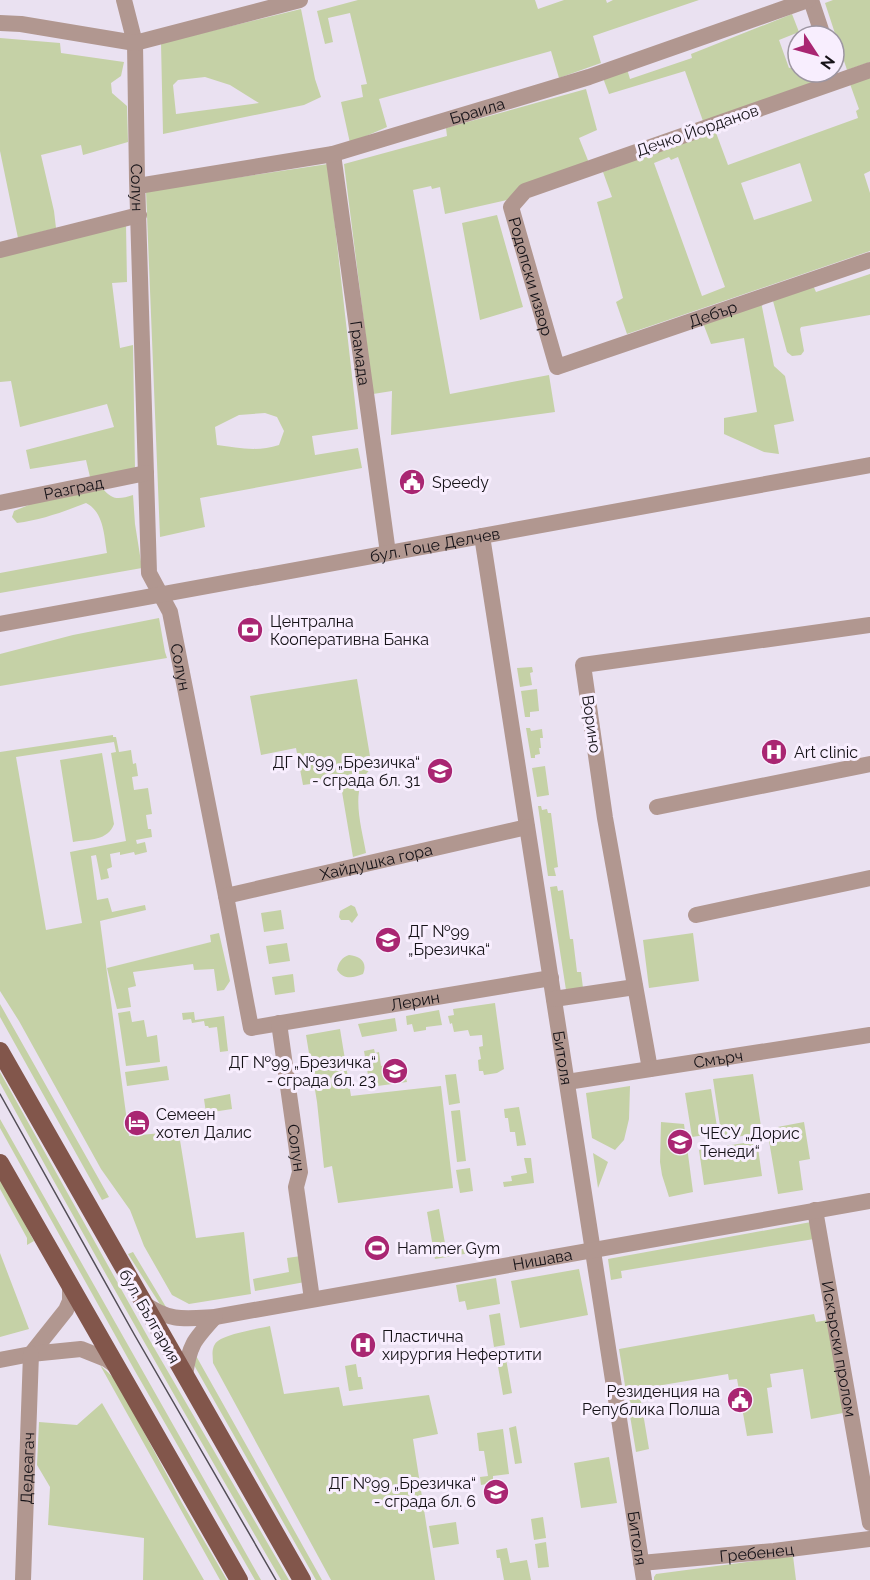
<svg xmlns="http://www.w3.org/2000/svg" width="870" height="1580" viewBox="0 0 870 1580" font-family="Raleway,sans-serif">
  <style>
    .green { fill: #c5d1a6; fill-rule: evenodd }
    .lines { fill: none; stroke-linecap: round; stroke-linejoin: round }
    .minor { stroke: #b19790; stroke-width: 16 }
    .major { stroke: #82564b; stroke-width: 18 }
    .tram { stroke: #534e56; stroke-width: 1.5 }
    .labels { text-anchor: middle; stroke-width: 6; stroke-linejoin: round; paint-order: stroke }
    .street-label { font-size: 16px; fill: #151217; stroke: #f8eefe }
    .poi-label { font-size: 16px; fill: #151217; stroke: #f8eefe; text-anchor: start }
  </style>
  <rect width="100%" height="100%" fill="#eae1f1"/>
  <!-- green -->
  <path class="green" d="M358,0H535L538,9L564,0H606L607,3L613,0H699L593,36L601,63L559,78L551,51L379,99L387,127L350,143L341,102L363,97L361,85L367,84L350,13L328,18L333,42L325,44L317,11Z
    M833,0H870V62L847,70L825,3Z
    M301,9L315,79L321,97L304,105L163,134L161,43ZM205,77L230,85L259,103L176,114L173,85L178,80Z
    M792,14L799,32L779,40L789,68L798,66V72H812L814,82L703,121L685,71L609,94L603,78L627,69L630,79L692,58L691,54Z
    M0,38L60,43L61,53L124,62L121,76L111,83L112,93L127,106L128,142L83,155L81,145L41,155L54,211L56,228L18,238L0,151Z
    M870,77V171L864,174L870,193V251L627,334L616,302L623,298L597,202L612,197L603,172L715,130L728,165L858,118L856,111L859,109L850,84ZM669,157L671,160L678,157L725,287L702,296L654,163ZM800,163L812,201L754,220L741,183Z
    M586,89L597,130L579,138L589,163L507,200L445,214L440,187L432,189L431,186L413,190L450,394L549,375L555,412L391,435L392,391L373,394L344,164L447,136L446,128Z
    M328,164L358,429L312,436L315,455L358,448L362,468L200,498L205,527L160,537L146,191ZM265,413L277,417L284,431L279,445C258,452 238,448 217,445L215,427L239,415Z
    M497,215L523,307L480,320L462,223Z
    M126,224L127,282L112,283L120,348L133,345L135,469L90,477L86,460L30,469L26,450L114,427L107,404L20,427L11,381L0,382V256Z
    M870,274V315L801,327L800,329L804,351L801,355L792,356L787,352L773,301L812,283L816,292Z
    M761,302L774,366L785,376L794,421L774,425L779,454L764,452L724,434V418L757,412L744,338L711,344L703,323Z
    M103,489C113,501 120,499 133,495L135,524L142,568L0,593V573L107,553C104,536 104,512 86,503C63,512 41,520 17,523L12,517L14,511L41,500Z
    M159,618L165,652L167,658L0,686V654L73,635Z
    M532,667L533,672L530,673L532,685L520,687L517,668Z
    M357,679L372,768C348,786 362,828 366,853L353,857L340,780L303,785L296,748L261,755L250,696Z
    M537,689L539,711L530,712V717H525L521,691Z
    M526,728H530L531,731L542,729L543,738H540L541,748H539L540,754L535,755V758H531Z
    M113,735V737H116L119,752L131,750L133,764L136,763L138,776L132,777L134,790L148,788L152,814L146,815L148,829H151L152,837L136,840L137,844L145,842L147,852L135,855L134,852L120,855V852L110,854L112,867L107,869L109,878L101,880L96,855L91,856L97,900L108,898L112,912L145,905L146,910L100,921L129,1136L162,1133V1130L178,1128L196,1238L244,1232L251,1294L189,1304L172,1295L144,1246L130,1210L101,1169L19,1021L0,991V752ZM114,742L116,752L111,753L126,841L70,852L82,923L46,930L16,757Z
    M102,753L114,824C108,841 89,839 73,842L60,760Z
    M545,766L549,795L537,797L532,768Z
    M538,806H541L542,810L547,809L548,813H551L558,867L554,868L556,876H548Z
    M557,886L558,891L563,890L570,939H573L577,972H581L583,988L566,990L550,887Z
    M351,905L355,907L358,915L352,923L349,920H341L339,917L340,911Z
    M281,910L284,929L264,932L261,913Z
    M219,933L230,981L224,990L217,991L214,969L194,970L193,964L133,972L136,986L128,988L131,1007L117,1009L107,968L211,942L210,935Z
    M693,933L699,981L649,988L643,940Z
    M287,943L290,961L269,964L266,946Z
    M349,955C360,956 368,962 363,974C353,978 344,980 337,970C338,963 342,957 349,955Z
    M293,974L295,992L275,995L272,977Z
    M495,1003L504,1069L497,1073L484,1075L483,1071H479L478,1060L481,1059L479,1047L483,1046L482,1035L470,1036L468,1030L454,1032L452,1023L450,1024L448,1016L454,1015L453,1009Z
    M0,1004L109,1197L102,1200L0,1017Z
    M439,1010L442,1025L426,1027V1030L414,1032L412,1024L407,1025L406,1016Z
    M130,1011L132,1022L144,1020L147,1037L157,1035L160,1062L126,1066L118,1013Z
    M194,1012L195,1020L224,1016L228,1051L220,1052L217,1027L209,1028L208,1026H205L204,1021L192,1023L191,1019L183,1020L182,1013Z
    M395,1018L397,1031L362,1037L358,1024Z
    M340,1029L351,1096L441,1086L453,1188L338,1203L332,1166L324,1168L317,1102L306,1035Z
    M374,1049L375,1053L379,1052L381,1066L386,1065L388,1077L405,1074L407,1082L370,1087L364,1051Z
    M167,1066L169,1080L127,1086L125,1072Z
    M0,1072L149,1339L289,1580H281C185,1415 91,1250 0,1083Z
    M456,1074L460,1103L449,1105L445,1075Z
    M753,1074L762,1133L722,1139L713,1079Z
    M630,1086L629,1119L624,1140L615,1150L592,1138L586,1093Z
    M711,1089L718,1133L692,1137L685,1093Z
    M230,1094L232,1109L206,1113L204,1099Z
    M519,1107L526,1145L517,1146L515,1132H510L508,1118H505L504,1109Z
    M460,1110L466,1161L457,1162L451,1111Z
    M0,1119L261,1580H255L135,1371L0,1128Z
    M661,1122L684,1124L693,1192L669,1197L662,1175L660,1162Z
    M804,1122L810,1159L799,1161L803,1190L778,1194L767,1129Z
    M757,1141L762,1176L704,1185L699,1150Z
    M593,1153L608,1162L598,1188Z
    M524,1158H531L534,1183L504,1187L503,1182L512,1181L511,1176L527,1173Z
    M470,1168L473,1191L460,1193L456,1170Z
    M0,1178L34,1241L27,1245V1238L0,1189Z
    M439,1209L446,1249L469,1245L470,1253L435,1259L427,1212Z
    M811,1222L814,1239L621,1271L622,1278L611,1280L608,1259Z
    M133,1252L169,1312L163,1309L128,1254Z
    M0,1253L29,1329L0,1337Z
    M301,1256L305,1282L255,1291L253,1279L289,1272L287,1258Z
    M579,1269L588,1315L520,1328L511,1281Z
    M496,1278L500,1304L467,1310L465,1301L459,1302L456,1285Z
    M500,1313L505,1345L494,1347L489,1315Z
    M814,1314L816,1322L828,1320L843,1413L811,1419L803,1369L770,1374L772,1387L767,1388L773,1433L747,1436L737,1379L729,1380L728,1374L639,1389L649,1449L636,1452L619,1349Z
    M270,1326L284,1394L339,1387L343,1406L429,1395L438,1434L413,1439L435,1580H331L213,1363C213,1357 211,1350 215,1344C221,1334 258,1329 270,1326Z
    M505,1353L512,1393L503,1395L496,1355Z
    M195,1354L322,1580H316L194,1365Z
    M356,1364L358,1377H361L363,1389L349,1391L345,1366Z
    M100,1365L116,1380L182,1503L227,1580H220Z
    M102,1403L204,1580H143L144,1538L48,1525L50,1487L37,1465L39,1422L77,1425Z
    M516,1426L522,1463L515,1464L509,1428Z
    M503,1429L509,1474L493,1476V1483L481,1485L480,1477L488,1476L484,1451H479L477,1433Z
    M609,1457L617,1503L581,1508L574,1463Z
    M543,1517L546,1538L534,1540L531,1519Z
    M456,1522L459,1544L433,1548L429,1526Z
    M546,1542L549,1567L538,1568L535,1544Z
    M507,1548L510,1563L527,1560L531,1580H504L500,1558H497L496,1550Z
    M793,1556L796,1580H654V1577L656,1574Z"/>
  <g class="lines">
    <!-- minor -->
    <g class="minor">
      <path id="s1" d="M124,0L135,43L137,179L149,573L170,612L226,896L251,1028L551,978"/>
      <path d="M811,0L823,36"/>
      <path d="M0,23L21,24L135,43L300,0"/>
      <path id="s2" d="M870,70L525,191L511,207L557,367L870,260"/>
      <path id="s3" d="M333,154L388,553"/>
      <path id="s4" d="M138,186L333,154L589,77L808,0"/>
      <path d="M0,250L139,215"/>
      <path id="s5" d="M0,503L146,473"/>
      <path id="s6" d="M482,536L644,1580"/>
      <path id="s7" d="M0,624L870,465"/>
      <path d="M657,807L870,764"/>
      <path id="s8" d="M226,896L527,827"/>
      <path d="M696,915L870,878"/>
      <path d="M554,999L635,987"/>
      <path id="s9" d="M279,1023L300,1172L296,1187L312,1299"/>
      <path d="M650,1069L605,818L583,665L870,625"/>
      <path id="s10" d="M567,1082L870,1035"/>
      <path id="s11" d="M815,1210L870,1523"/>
      <path id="s12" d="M143,1303C170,1322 184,1319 215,1317L870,1201"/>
      <path d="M31,1354L66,1310L70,1301V1286"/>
      <path d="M0,1360L31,1354L81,1349L106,1359L116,1366"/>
      <path d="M185,1376C189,1345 194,1340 215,1317"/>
      <path id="s13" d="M641,1563L774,1551L870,1539"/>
      <path id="s14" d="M23,1580L31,1354"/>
    </g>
    <!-- major -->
    <path class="major" d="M0,1051L302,1580
      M0,1163L239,1580"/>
    <!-- tram -->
    <path class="tram" d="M0,1094L134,1334L276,1580"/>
  </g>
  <!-- icons -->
  <defs>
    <g id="civic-disc" transform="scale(1.35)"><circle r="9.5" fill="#a92672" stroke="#f8eefe"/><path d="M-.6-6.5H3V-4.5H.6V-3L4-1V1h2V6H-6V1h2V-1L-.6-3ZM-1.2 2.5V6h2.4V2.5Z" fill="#fff"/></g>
    <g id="bank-disc" transform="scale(1.35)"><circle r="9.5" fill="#a92672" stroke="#f8eefe"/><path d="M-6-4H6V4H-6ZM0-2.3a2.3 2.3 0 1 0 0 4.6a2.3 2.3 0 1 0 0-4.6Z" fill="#fff"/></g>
    <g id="hospital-disc" transform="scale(1.35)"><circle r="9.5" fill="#a92672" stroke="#f8eefe"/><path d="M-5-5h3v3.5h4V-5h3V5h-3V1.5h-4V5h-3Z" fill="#fff"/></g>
    <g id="school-disc" transform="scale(1.35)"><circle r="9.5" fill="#a92672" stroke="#f8eefe"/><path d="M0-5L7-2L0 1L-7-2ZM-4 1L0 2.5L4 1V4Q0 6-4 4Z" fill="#fff"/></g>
    <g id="hotel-disc" transform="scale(1.35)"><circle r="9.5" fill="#a92672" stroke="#f8eefe"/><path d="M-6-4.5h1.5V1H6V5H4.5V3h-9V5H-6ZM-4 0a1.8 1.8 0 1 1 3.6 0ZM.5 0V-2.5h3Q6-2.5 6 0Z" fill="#fff"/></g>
    <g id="stadium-disc" transform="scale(1.35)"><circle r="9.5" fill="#a92672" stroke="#f8eefe"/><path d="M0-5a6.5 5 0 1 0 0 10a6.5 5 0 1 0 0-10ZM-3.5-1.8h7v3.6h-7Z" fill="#fff"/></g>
  </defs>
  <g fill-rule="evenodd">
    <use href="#civic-disc" x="412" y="482"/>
    <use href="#bank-disc" x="250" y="630"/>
    <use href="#hospital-disc" x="774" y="752"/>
    <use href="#school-disc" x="440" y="771"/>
    <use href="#school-disc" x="388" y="940"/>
    <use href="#school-disc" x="395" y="1071"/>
    <use href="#hotel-disc" x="137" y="1123"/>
    <use href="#school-disc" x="680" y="1142"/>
    <use href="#stadium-disc" x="377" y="1248"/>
    <use href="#hospital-disc" x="363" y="1345"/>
    <use href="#civic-disc" x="740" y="1400"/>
    <use href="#school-disc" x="496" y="1492"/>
  </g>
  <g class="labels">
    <!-- street labels -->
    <g class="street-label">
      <text dy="6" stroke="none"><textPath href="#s4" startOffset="348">Браила</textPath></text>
      <text transform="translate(697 130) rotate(-19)" y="6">Дечко Йорданов</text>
      <text dy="6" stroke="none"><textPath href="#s1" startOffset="189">Солун</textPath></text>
      <text dy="6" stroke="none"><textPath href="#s2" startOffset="459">Родопски извор</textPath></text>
      <text dy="6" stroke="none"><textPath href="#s2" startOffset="718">Дебър</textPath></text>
      <text dy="6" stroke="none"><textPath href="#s3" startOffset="201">Грамада</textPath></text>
      <text dy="6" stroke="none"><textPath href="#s5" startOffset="75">Разград</textPath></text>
      <text dy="6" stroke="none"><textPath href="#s7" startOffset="442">бул. Гоце Делчев</textPath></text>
      <text dy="6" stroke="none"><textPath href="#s1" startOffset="675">Солун</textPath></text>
      <text transform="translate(592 724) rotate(82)" y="6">Ворино</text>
      <text dy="6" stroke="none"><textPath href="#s8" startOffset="154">Хайдушка гора</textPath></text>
      <text dy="6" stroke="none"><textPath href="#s1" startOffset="1209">Лерин</textPath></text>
      <text dy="6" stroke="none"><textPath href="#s6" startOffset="528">Битоля</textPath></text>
      <text dy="6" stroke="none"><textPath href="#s10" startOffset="153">Смърч</textPath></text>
      <text dy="6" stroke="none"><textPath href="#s9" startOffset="126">Солун</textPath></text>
      <text dy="6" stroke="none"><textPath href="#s12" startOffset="408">Нишава</textPath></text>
      <text transform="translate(150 1316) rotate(60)" y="6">бул. България</text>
      <text dy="6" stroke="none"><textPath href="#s11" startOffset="141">Искърски пролом</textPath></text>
      <text dy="6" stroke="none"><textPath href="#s14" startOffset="112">Дедеагач</textPath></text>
      <text dy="6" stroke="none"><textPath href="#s6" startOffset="1014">Битоля</textPath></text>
      <text dy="6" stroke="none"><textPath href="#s13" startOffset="116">Гребенец</textPath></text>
    </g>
    <!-- poi labels -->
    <g class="poi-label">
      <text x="432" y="488">Speedy</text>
      <text x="270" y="627">Централна<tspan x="270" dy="18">Кооперативна Банка</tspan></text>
      <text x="794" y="758">Art clinic</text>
      <text x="420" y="768" text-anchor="end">ДГ №99 „Брезичка“<tspan x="420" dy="18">- сграда бл. 31</tspan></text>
      <text x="408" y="937">ДГ №99<tspan x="408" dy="18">„Брезичка“</tspan></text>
      <text x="376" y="1068" text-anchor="end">ДГ №99 „Брезичка“<tspan x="376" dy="18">- сграда бл. 23</tspan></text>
      <text x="156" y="1120">Семеен<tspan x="156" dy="18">хотел Далис</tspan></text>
      <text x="700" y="1139">ЧЕСУ „Дорис<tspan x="700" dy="18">Тенеди“</tspan></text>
      <text x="397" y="1254">Hammer Gym</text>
      <text x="382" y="1342">Пластична<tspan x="382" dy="18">хирургия Нефертити</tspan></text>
      <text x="720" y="1397" text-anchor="end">Резиденция на<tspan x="720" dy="18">Република Полша</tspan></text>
      <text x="476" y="1489" text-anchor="end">ДГ №99 „Брезичка“<tspan x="476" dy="18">- сграда бл. 6</tspan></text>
    </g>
  </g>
  <!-- north arrow -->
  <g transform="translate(816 54) rotate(126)"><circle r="28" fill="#f8eefe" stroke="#9d96a2" stroke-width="1.5"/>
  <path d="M0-4.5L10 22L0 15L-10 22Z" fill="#a92672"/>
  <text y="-9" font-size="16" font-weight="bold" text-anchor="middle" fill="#151217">N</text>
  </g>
</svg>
